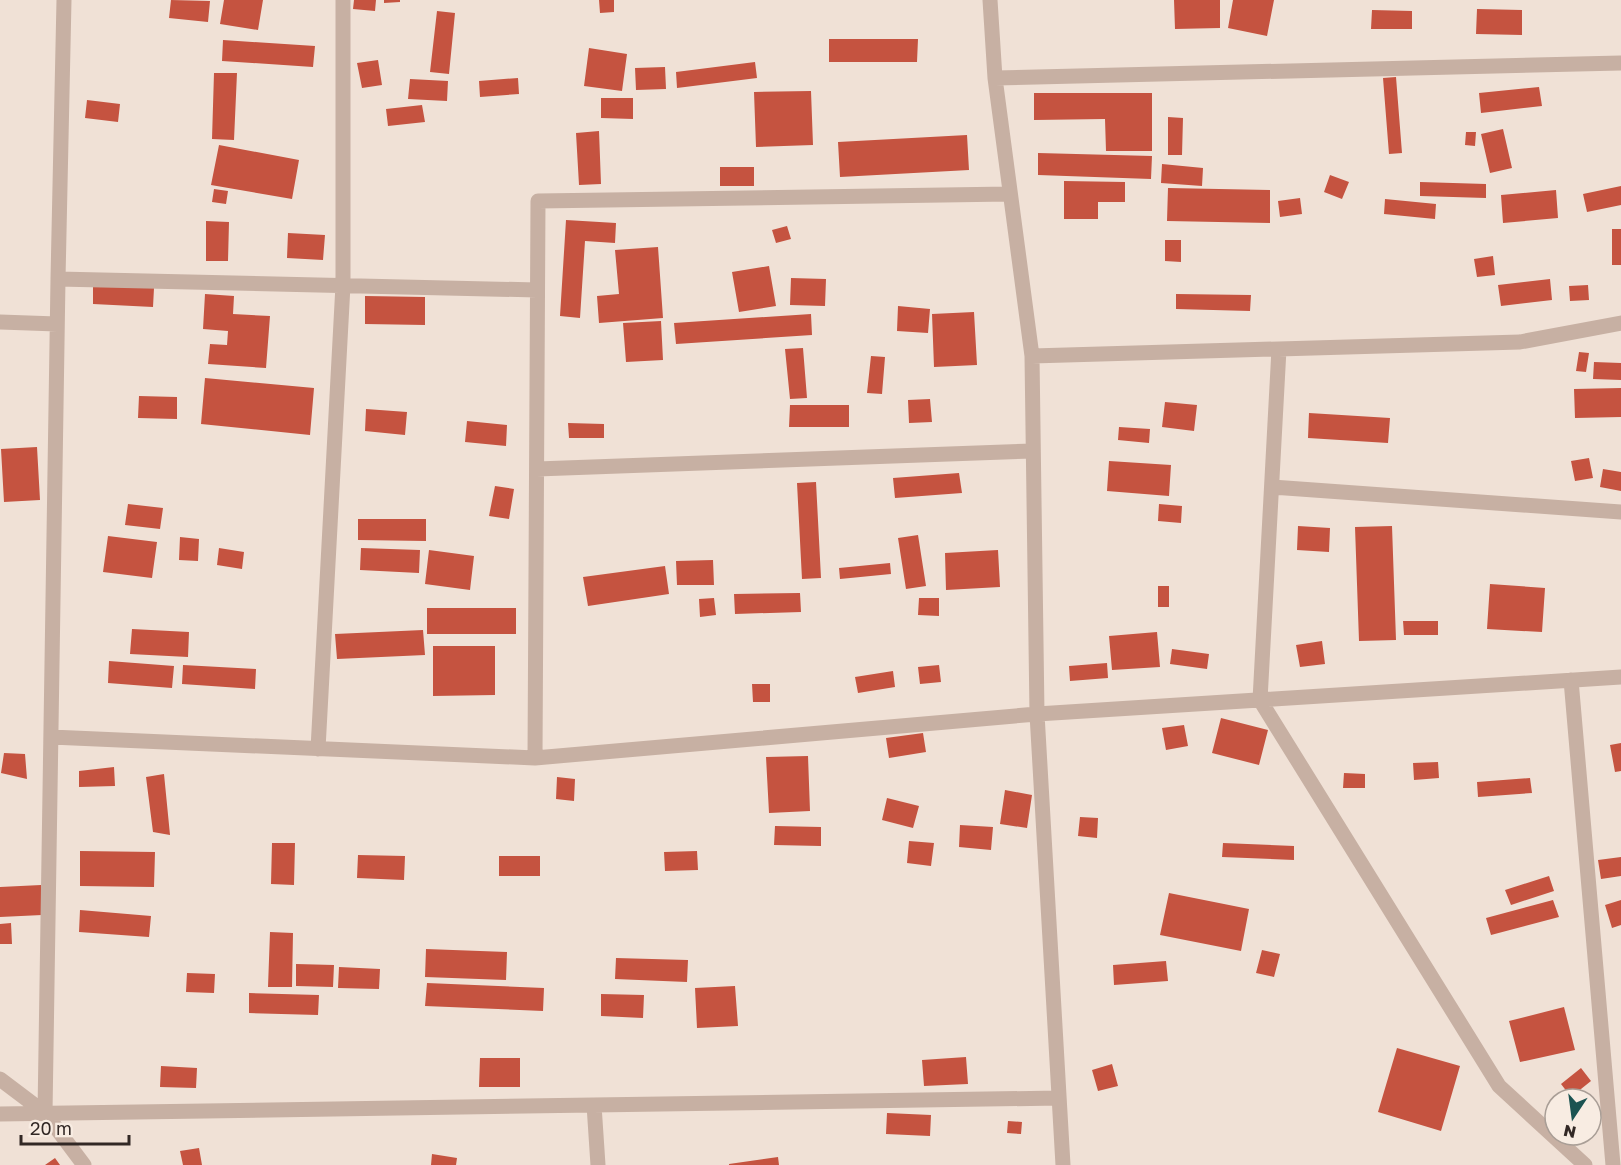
<svg xmlns="http://www.w3.org/2000/svg" width="1621" height="1165" viewBox="0 0 1621 1165" font-family="'Golos Text',sans-serif">
  <style>
    .building { fill: #c55340 }
    .lines { fill: none; stroke-linecap: round; stroke-linejoin: round }
    .minor { stroke: #c7b0a3; stroke-width: 15 }
  </style>
  <rect width="100%" height="100%" fill="#f0e1d6"/>
  <!-- building -->
  <path class="building" d="M171,0L210,1L208,22L169,18Z
    M224,0H263L258,30L220,24Z
    M354,0H376L375,11L353,9Z
    M384,0H400V2L384,3Z
    M599,0H614V12L600,13Z
    M1174,0H1220V28L1175,29Z
    M1233,0H1274L1267,36L1228,28Z
    M1477,9L1522,10V35L1476,34Z
    M1372,10L1412,11V29H1371Z
    M437,11L455,13L449,74L430,72Z
    M829,39H918L917,62H829Z
    M223,40L315,46L313,67L222,61Z
    M589,48L627,54L622,91L584,86Z
    M378,60L382,85L362,88L357,63Z
    M755,62L757,78L677,88L676,72Z
    M665,67L666,89L636,90L635,68Z
    M214,73H237L234,140L212,139Z
    M1396,77L1402,153L1389,154L1383,78Z
    M518,78L519,94L480,97L479,81Z
    M410,79L448,81L447,101L408,99Z
    M1539,87L1542,106L1481,113L1479,93Z
    M811,91L813,145L756,147L754,92Z
    M1034,93H1152V151H1106L1105,119L1034,120Z
    M601,98H633V119L601,118Z
    M87,100L120,104L118,122L85,118Z
    M422,105L425,122L388,126L386,109Z
    M1168,117L1183,118L1182,155H1168Z
    M1503,129L1512,168L1490,173L1481,134Z
    M599,131L601,184L579,185L576,133Z
    M1466,132H1476L1475,146L1465,145Z
    M967,135L969,170L840,177L838,142Z
    M219,145L299,160L292,199L211,185Z
    M1038,153L1152,156L1151,179L1038,175Z
    M1162,164L1203,168L1202,186L1161,183Z
    M720,167H754V186H720Z
    M1330,175L1349,182L1342,199L1324,192Z
    M1064,181L1125,182V202H1098V219H1064Z
    M1420,182L1486,184V198L1420,196Z
    M1621,186V205L1587,212L1583,194Z
    M1168,188L1270,190V223L1167,221Z
    M214,189L228,191L226,204L212,202Z
    M1556,190L1558,218L1503,223L1501,195Z
    M1300,198L1302,214L1280,217L1278,201Z
    M1385,199L1436,204L1435,219L1384,214Z
    M566,220L616,223L615,243L585,241L580,318L560,316Z
    M206,221L229,222L228,261H206Z
    M787,226L791,239L776,243L772,230Z
    M1612,229H1621V265H1612Z
    M288,233L325,235L323,260L287,258Z
    M1165,240H1181V262L1165,261Z
    M658,247L663,318L599,323L597,296L619,294L615,250Z
    M1493,256L1495,275L1477,277L1474,259Z
    M769,266L776,306L739,312L732,272Z
    M791,278L826,279L825,306L790,305Z
    M1550,279L1552,300L1501,306L1498,285Z
    M93,285L154,288L153,307L93,304Z
    M1588,285L1589,300L1570,301L1569,286Z
    M205,294L234,296L233,314L270,316L266,368L208,364L210,344L227,345L228,331L203,329Z
    M1176,294L1251,295L1250,311L1176,309Z
    M365,296L425,297V325L365,324Z
    M898,306L930,309L928,333L897,331Z
    M974,312L977,365L934,367L932,314Z
    M811,314L812,335L676,344L674,323Z
    M661,321L663,360L626,362L623,323Z
    M803,348L807,398L790,399L785,349Z
    M1579,352L1589,353L1586,372L1576,371Z
    M871,356L885,357L882,394L867,393Z
    M1594,362L1621,363V380L1593,379Z
    M205,378L314,388L310,435L201,424Z
    M1621,388V417L1575,418L1574,389Z
    M139,396L177,397V419L138,418Z
    M930,399L932,422L909,423L908,400Z
    M1165,402L1197,405L1194,431L1162,427Z
    M790,405H849V427H789Z
    M366,409L407,412L405,435L365,431Z
    M1309,413L1390,418L1388,443L1308,438Z
    M467,421L507,425L506,446L465,442Z
    M568,423L604,424V438H569Z
    M1119,427L1150,429L1149,443L1118,440Z
    M37,447L40,500L4,502L1,449Z
    M1589,458L1593,478L1575,481L1571,461Z
    M1109,461L1171,465L1169,496L1107,491Z
    M1603,469L1621,472V491L1600,487Z
    M959,473L962,493L895,498L893,478Z
    M816,482L821,578L802,579L797,483Z
    M495,486L514,489L509,519L489,516Z
    M128,504L163,508L160,529L125,525Z
    M1159,504L1182,506L1181,523L1158,521Z
    M358,519H426V541L358,540Z
    M1298,526L1330,528L1329,552L1297,550Z
    M1392,526L1396,640L1359,641L1355,527Z
    M918,535L926,586L906,589L898,538Z
    M108,536L157,542L152,578L103,572Z
    M180,537L199,539L198,561L179,560Z
    M219,548L244,552L242,569L217,565Z
    M361,548L420,550L419,573L360,570Z
    M429,550L474,556L470,590L425,584Z
    M998,550L1000,587L946,590L945,553Z
    M713,560L714,585H677L676,561Z
    M890,563L891,574L840,579L839,568Z
    M665,566L669,594L588,606L583,577Z
    M1490,584L1545,588L1542,632L1487,629Z
    M1158,586H1169V607H1158Z
    M800,593L801,612L735,614L734,594Z
    M714,598L716,615L700,617L699,599Z
    M919,598H939V616L918,615Z
    M427,608H516V634H427Z
    M1403,621H1438V635H1404Z
    M132,629L189,632L188,657L130,654Z
    M423,630L425,655L337,659L335,634Z
    M1157,632L1160,667L1112,670L1109,636Z
    M1322,641L1325,664L1300,667L1296,645Z
    M433,646H495V695L433,696Z
    M1172,649L1209,654L1207,669L1170,664Z
    M109,661L174,666L172,688L108,683Z
    M1107,663L1108,678L1070,681L1069,666Z
    M183,665L256,669L255,689L182,684Z
    M939,665L941,682L920,684L918,667Z
    M893,671L895,687L858,693L855,677Z
    M752,684H770V702H753Z
    M1221,718L1268,730L1259,765L1212,753Z
    M1184,725L1188,746L1166,750L1162,728Z
    M923,733L926,752L889,758L886,738Z
    M1621,743V771L1615,772L1610,745Z
    M4,753L25,754L27,779L1,773Z
    M808,756L810,811L769,813L766,757Z
    M1438,762L1439,778L1414,780L1413,763Z
    M114,767L115,786L79,787V771Z
    M1344,773L1365,774V788H1343Z
    M164,774L170,835L153,832L146,777Z
    M557,777L575,779L574,801L556,799Z
    M1530,778L1532,793L1478,797L1477,782Z
    M1005,790L1032,795L1027,828L1000,824Z
    M887,798L919,806L913,828L882,820Z
    M1080,817L1098,818L1097,838L1078,836Z
    M960,825L993,827L991,850L959,847Z
    M775,826L821,827V846L774,845Z
    M909,841L934,843L931,866L907,863Z
    M272,843H295L294,885L271,884Z
    M1223,843L1294,846V860L1222,857Z
    M80,851L155,852L154,887L80,886Z
    M697,851L698,870L665,871L664,852Z
    M358,855L405,856L404,880L357,878Z
    M499,856H540V876H499Z
    M1621,857V876L1601,879L1598,860Z
    M1549,876L1554,891L1511,905L1505,890Z
    M41,885L42,915L0,917V887Z
    M1169,893L1249,909L1241,951L1160,935Z
    M1553,900L1559,917L1491,935L1486,918Z
    M1621,900V925L1612,928L1605,905Z
    M80,910L151,916L149,937L79,932Z
    M11,923L12,944H0V924Z
    M270,932L293,933L292,987H268Z
    M426,949L507,952L506,980L425,977Z
    M1262,950L1280,954L1274,977L1256,973Z
    M616,958L688,960L687,982L615,979Z
    M1166,961L1168,981L1114,985L1113,965Z
    M296,964L334,965L333,987L296,986Z
    M339,967L380,969L379,989L338,988Z
    M187,973L215,974L214,993L186,992Z
    M427,983L544,988L543,1011L425,1006Z
    M735,986L738,1026L697,1028L695,988Z
    M249,993L319,995L318,1015L249,1013Z
    M601,994L644,995L643,1018L601,1016Z
    M1564,1007L1575,1050L1520,1062L1509,1021Z
    M1397,1048L1460,1066L1441,1131L1378,1112Z
    M966,1057L968,1084L924,1086L922,1060Z
    M480,1058H520V1087H479Z
    M1112,1064L1118,1086L1098,1091L1092,1070Z
    M161,1066L197,1068L196,1088L160,1087Z
    M1581,1068L1591,1081L1571,1097L1561,1084Z
    M887,1113L931,1115L930,1136L886,1134Z
    M1008,1121L1022,1122L1021,1134L1007,1133Z
    M199,1148L202,1165H183L180,1151Z
    M432,1154L457,1158L456,1165H431Z
    M778,1157L779,1165H729V1164Z
    M55,1158L60,1165H45Z"/>
  <g class="lines">
    <!-- minor -->
    <path class="minor" d="M990,0L995,78L1032,356L1037,714L1063,1165
      M995,78L1621,63
      M58,279L537,290
      M0,322L57,324
      M1279,349L1260,700L1499,1086L1585,1165
      M1032,356L1520,342L1621,323
      M537,469L1033,451
      M1272,487L1621,512
      M1571,680L1613,1165
      M51,737L535,758L1037,714L1621,677
      M318,749L343,285V0
      M535,758L538,201L1009,194
      M0,1079L45,1113L84,1165
      M594,1105L598,1165
      M45,1113L58,279L64,0
      M0,1114L1059,1098"/>
  </g>
  <!-- north arrow -->
  <g transform="translate(1573 1117) rotate(193)"><circle r="28" fill="#f8ece2" stroke="#a99e96" stroke-width="1.5"/>
  <path d="M0-4.5L10 22L0 15L-10 22Z" fill="#1b5351"/>
  <text y="-9" font-size="16" font-weight="bold" text-anchor="middle" fill="#322825">N</text>
  </g>
  <!-- scale -->
  <path d="M21 1135v9h108v-9" fill="none" stroke="#322825" stroke-width="3"/>
  <text x="30" y="1135" font-size="18" fill="#322825" stroke="#f8ece2" stroke-width="4.5" paint-order="stroke">20 m</text>
</svg>
